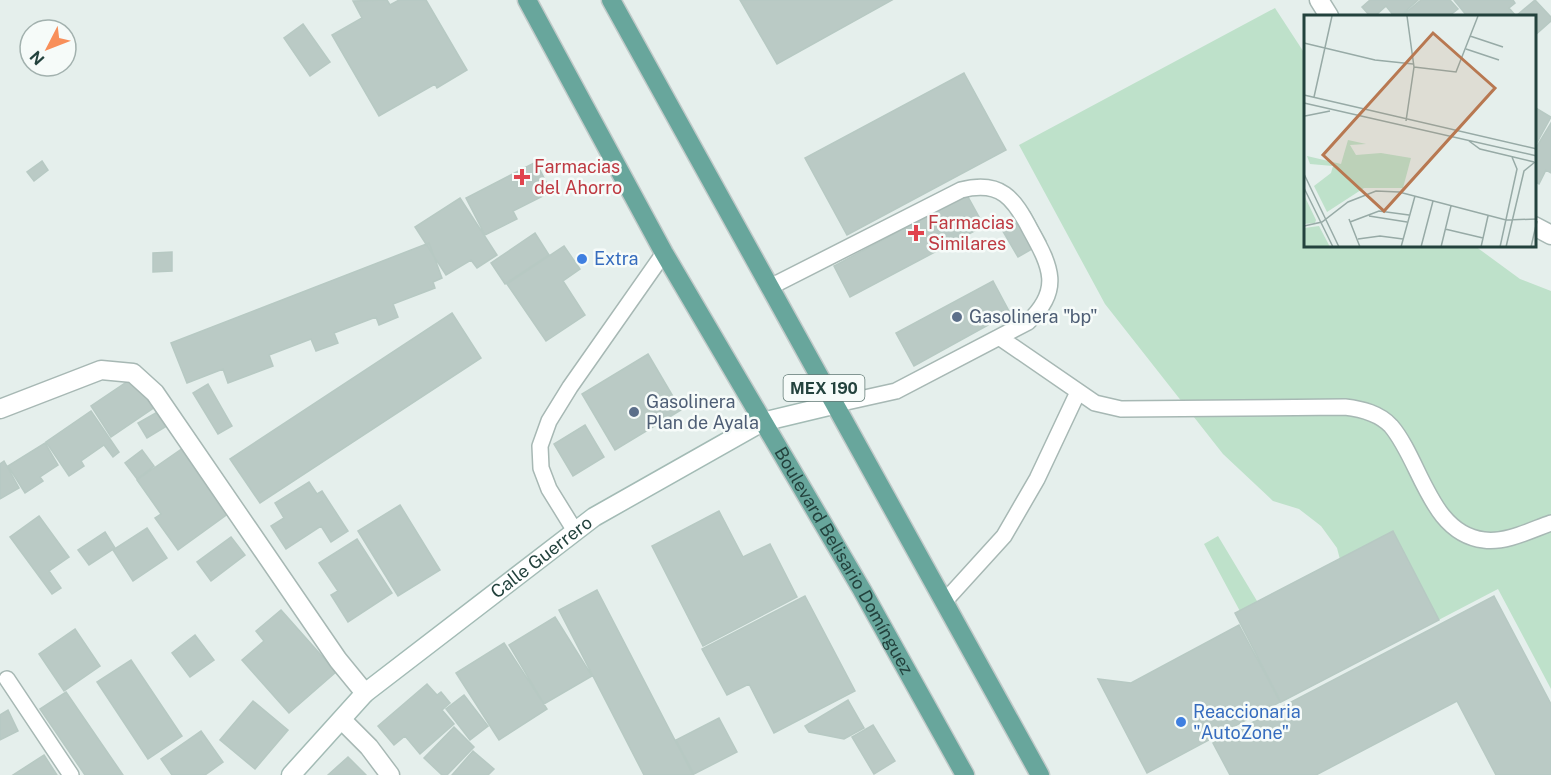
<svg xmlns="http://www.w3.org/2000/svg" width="1551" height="775" viewBox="0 0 1551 775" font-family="'Public Sans',sans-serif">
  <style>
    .green { fill: #bee1ca }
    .building { fill: #bacac5; stroke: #b7c9c3; stroke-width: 1.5 }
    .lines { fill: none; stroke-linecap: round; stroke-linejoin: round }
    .lane-casing { stroke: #a7b8b4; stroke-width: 18 }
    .street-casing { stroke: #a7b8b4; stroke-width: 21 }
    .secondary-casing { stroke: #a3bbb5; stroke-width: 21 }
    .primary-casing { stroke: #c1cac9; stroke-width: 21 }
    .lane { stroke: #fff; stroke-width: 15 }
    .street { stroke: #fff; stroke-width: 18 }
    .secondary { stroke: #fff; stroke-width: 18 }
    .primary { stroke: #68a69c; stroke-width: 18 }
    .health-dot { fill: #e0444e; stroke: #f6fbf9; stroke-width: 2 }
    .shop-dot { fill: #3f7fe0; stroke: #f6fbf9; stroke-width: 2 }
    .service-dot { fill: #5c6f8a; stroke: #f6fbf9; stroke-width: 2 }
    .labels { text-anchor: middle; stroke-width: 5; stroke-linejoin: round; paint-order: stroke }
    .shield { fill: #f6fbf9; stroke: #627a75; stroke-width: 1.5 }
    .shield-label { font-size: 16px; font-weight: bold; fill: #23423d }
    .health-label { font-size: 18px; fill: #be3a42; stroke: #f6fbf9; text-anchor: start }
    .shop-label { font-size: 18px; fill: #366cbe; stroke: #f6fbf9; text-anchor: start }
    .service-label { font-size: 18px; fill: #4e5e75; stroke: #f6fbf9; text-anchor: start }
    .street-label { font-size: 18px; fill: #23423d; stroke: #f6fbf9 }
    .inset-road { fill: none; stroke: #97aaa6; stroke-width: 1.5 }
    .view { fill: #b87851; fill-opacity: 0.15; stroke: #b87851; stroke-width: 3 }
    .inset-edge { fill: none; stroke: #23423d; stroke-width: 3 }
  </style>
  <rect width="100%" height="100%" fill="#e5efec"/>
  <!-- green -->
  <path class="green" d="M1275,8L1305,54V246H1475L1520,279L1551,291V689L1498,589L1287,699L1204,544L1218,536L1272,626L1344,575L1337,548L1321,526L1299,509L1273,501L1223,454L1105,304L1019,145Z"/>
  <!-- building -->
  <path class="building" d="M387,0L390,5L399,0H426L467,70L437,88L435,84L379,116L332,35L362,18L353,1Z
    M740,0H892L777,64Z
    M1370,0H1418L1400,16H1394L1386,6L1375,16H1370L1362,7Z
    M1421,0H1450L1458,9L1449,16H1402Z
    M1454,0H1513L1515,3L1509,8L1516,16H1467Z
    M1535,0L1551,17V21L1534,36V16H1516Z
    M303,24L330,62L310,76L284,38Z
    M964,73L1006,150L847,235L805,158Z
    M1534,107L1551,117L1534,148Z
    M1551,123V173L1546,170L1539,184L1534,181V151Z
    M42,161L48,170L34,181L27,172Z
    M536,162L551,192L513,211L517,219L485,235L466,198Z
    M967,195L984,226L850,297L834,266Z
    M460,198L497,255L477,268L471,260L446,275L415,227Z
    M1030,212L1046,241L1018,257L1001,228Z
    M535,233L549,255L505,284L491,263Z
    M429,243L442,278L433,282L435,288L393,304L398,317L379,325L376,317L334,333L338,343L316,351L311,339L269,355L273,366L228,383L223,369L187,383L171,343Z
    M564,246L580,269L563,281L585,315L546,341L507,284Z
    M172,252V271L153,272V253Z
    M993,281L1010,313L914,366L896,333Z
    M452,313L481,358L260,503L230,459Z
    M648,354L681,410L615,450L582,394Z
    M134,377L155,407L111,437L91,406Z
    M208,384L232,426L218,434L193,393Z
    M161,410L170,424L147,438L138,423Z
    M91,411L119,452L113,457L104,445L81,461L84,466L69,476L46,442Z
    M585,425L604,457L573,476L554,444Z
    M45,443L58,465L40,477L43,481L25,493L8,466Z
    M183,448L229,513L178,550L155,518L161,514L137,480Z
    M142,450L154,466L137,479L125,463Z
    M4,461L19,488L0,499V464Z
    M309,482L317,494L322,491L348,531L331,542L321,526L286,549L271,526L284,518L275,503Z
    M400,505L440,570L398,596L358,531Z
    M719,511L743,557L770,544L797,597L703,646L652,546Z
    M39,516L69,557L49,571L61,588L52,594L10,537Z
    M147,528L167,558L133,581L113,550Z
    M1393,531L1439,620L1281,702L1235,613Z
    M105,532L115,548L89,565L78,550Z
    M231,537L245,555L211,581L197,562Z
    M357,539L392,593L348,622L331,595L338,591L319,563Z
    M597,590L693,775H644L559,610Z
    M805,596L855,691L774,733L749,684L727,695L702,649Z
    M1494,596L1551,704V775H1496L1457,701L1316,775H1230L1213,743Z
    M281,610L336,672L289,713L242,660L264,641L256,631Z
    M555,617L592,676L544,704L509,645Z
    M1239,625L1280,702L1147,773L1098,679L1131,683Z
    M75,629L100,666L64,691L39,654Z
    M195,635L214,660L190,677L172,653Z
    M504,643L547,709L499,740L456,673Z
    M131,660L182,736L148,759L97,682Z
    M427,684L437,695L441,692L450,703L442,710L454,724L420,754L405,736L394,745L378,726Z
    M66,692L123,775H85L40,709Z
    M464,695L488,726L470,740L446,709Z
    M848,700L864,728L844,739L809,732L805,726Z
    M253,701L288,730L255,769L220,740Z
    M8,710L18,731L0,740V715Z
    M719,718L737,752L694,774L676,740Z
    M873,725L895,761L874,774L852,737Z
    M454,727L474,747L447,775H442L424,758Z
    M201,731L223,762L205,775H172L161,759Z
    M473,751L494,769L488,775H452Z
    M44,755L57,775H13Z
    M348,757L366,775H328Z"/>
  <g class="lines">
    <!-- lane casing -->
    <g class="lane-casing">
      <path id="lane" d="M770,287L961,190C1001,180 1014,198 1031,231C1051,267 1062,290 1028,322L896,391L833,405
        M999,337L1095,403L1121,409L1345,407C1362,409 1379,413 1391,426C1421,461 1430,534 1484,540C1506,543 1531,530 1551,523
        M575,531L549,489L541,468L540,446L549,421L570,387L664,253
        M944,602L1004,536L1037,479L1078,392
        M7,679L71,775"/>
    </g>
    <!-- street casing -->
    <g class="street-casing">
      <path id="street" d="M1319,0L1329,16
        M1534,226L1551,235
        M0,409L101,370L133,373L155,393L338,660L365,693
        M342,720L369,747L390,775"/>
    </g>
    <!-- secondary casing -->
    <g class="secondary-casing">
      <g id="secondary">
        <path id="s1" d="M291,775L365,693L594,517L762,422L833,405"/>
      </g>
    </g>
    <!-- primary casing -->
    <g class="primary-casing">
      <g id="primary">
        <path id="s2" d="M527,0L664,253L862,590L965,775"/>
        <path d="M611,0L1040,775"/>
      </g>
    </g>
    <!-- lane -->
    <use href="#lane" class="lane"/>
    <!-- street -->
    <use href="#street" class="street"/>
    <!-- secondary -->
    <use href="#secondary" class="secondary"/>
    <!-- primary -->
    <use href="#primary" class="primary"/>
  </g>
  <!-- markers -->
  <g class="health-dot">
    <path d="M519 168h6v6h6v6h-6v6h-6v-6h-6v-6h6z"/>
    <path d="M913 224h6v6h6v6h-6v6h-6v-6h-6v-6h6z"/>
  </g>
  <g class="shop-dot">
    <circle cx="582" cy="259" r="6"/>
    <circle cx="1181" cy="722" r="6"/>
  </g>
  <g class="service-dot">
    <circle cx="957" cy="317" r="6"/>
    <circle cx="634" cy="412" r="6"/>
  </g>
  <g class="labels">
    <!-- shield labels -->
    <rect class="shield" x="783.5" y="375" width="81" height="26" rx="4.5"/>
    <g class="shield-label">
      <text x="824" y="394">MEX 190</text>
    </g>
    <!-- health labels -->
    <g class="health-label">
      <text x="534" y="173">Farmacias<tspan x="534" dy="21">del Ahorro</tspan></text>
      <text x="928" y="229">Farmacias<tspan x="928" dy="21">Similares</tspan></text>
    </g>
    <!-- shop labels -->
    <g class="shop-label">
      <text x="594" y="265">Extra</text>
      <text x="1193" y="718">Reaccionaria<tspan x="1193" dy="21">"AutoZone"</tspan></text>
    </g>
    <!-- service labels -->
    <g class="service-label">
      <text x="969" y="323">Gasolinera "bp"</text>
      <text x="646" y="408">Gasolinera<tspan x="646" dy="21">Plan de Ayala</tspan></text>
    </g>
    <!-- street labels -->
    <g class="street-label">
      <text dy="6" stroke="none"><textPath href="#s1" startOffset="333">Calle Guerrero</textPath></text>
      <text dy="6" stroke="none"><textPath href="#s2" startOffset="644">Boulevard Belisario Domínguez</textPath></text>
    </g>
  </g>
  <!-- overview -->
  <g transform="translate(1304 15)">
    <rect width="232" height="232" fill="#e5efec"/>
    <path d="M44,125L62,129L46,130L52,140L77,138L107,143L99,173H60L23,197L10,171L27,158L29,151L6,149L3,141L37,149ZM0,180L12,205L11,208L0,209ZM15,211L26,232H0V213Z" fill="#bee1ca"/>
    <path class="inset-road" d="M166,21L199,32M0,28L71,45L109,49M162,34L195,45M110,52L152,57L174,1M0,80L233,134M10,82L28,1M0,84V108M0,88L233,141M1,101L26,96M102,106L110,52L103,1M165,126L176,134L230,147M0,159L35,232M0,173L29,232M65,201L103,207M45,204L56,232M46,207L75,196L105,200M0,211L18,207L44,187L72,176L95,177L202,205L233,204M141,214L179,223M54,224L76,221L99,224M97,232L111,181M117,232L129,186M137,232L147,191M177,232L184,201M196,232L213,154L208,142M202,232L220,156L231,147M227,232L233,206"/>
    <path class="view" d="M129,18L191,73L80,196L19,140Z"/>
    <rect width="232" height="232" class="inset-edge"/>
  </g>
  <!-- north arrow -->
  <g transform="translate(48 48) rotate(228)"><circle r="28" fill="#f6fbf9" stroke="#a2b1ae" stroke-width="1.5"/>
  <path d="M0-4.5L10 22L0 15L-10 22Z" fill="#f88f5a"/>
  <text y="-9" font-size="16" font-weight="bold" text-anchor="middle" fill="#23423d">N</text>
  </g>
</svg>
